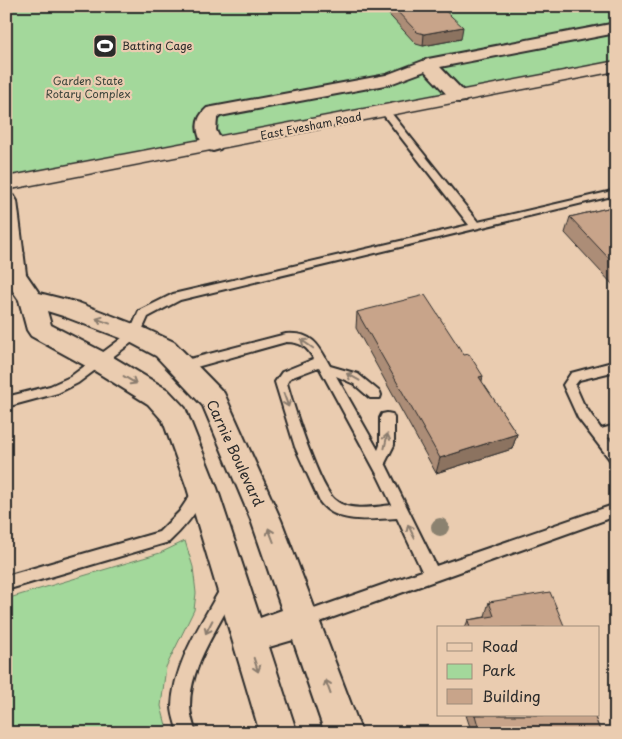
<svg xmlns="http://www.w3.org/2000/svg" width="622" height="739" viewBox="0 0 622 739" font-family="'Playpen Sans',sans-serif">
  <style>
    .green { fill: #a3d89b; stroke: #678263 }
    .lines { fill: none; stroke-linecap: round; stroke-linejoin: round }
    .lane-casing { stroke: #2b2b2b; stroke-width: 4 }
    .street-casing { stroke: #2b2b2b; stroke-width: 4 }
    .primary-casing { stroke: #2b2b2b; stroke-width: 3 }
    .lane { fill: #eaccb0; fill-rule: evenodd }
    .street { fill: #eaccb0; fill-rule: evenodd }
    .primary { fill: #eaccb0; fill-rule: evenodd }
    .tree { fill: #8b8270 }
    .wall { fill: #ac8d77; stroke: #2b2b2b }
    .shaded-wall { fill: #8c7361; stroke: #2b2b2b }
    .building { fill: #c8a48a; stroke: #2b2b2b }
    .oneway { stroke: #8a7c6e }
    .labels { text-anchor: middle; stroke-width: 4.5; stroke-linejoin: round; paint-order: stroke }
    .far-poi-label { font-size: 11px; fill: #2b2b2b; stroke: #eaccb0; text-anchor: start }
    .far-park-label { font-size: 11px; fill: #3d453c; stroke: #eaccb0 }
    .far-street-label { font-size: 11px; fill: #2b2b2b; stroke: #eaccb0 }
    .street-label { font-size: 14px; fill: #2b2b2b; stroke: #eaccb0 }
  </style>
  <rect width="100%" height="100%" fill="#eaccb0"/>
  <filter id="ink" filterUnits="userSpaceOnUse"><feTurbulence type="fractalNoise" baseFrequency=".02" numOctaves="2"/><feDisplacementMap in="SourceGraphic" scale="10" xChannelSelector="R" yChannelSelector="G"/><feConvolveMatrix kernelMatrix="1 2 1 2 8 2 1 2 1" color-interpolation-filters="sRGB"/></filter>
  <g filter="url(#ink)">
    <!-- green -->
    <path class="green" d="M6,6H616V66L6,184Z
      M185,541L193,567L196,593L194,610L166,667L161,706L168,733H6V599L160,553Z"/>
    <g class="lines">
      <!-- lane casing -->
      <g class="lane-casing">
        <path id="lane" d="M385,108L388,109L478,222L608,192L616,188V195L180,300L148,317L139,337L78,383L58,393L6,407V397L50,386L70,377L130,332L139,311L173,294L469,225L382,113L381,111Z
          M286,334C313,332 319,346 330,366L358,374L380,392L381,395L380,398H370L354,384L336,376L378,450L380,445V418L382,414L387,413L392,414L394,418V445L385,463L436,566L616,504V516L303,628L297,625L295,620L297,615L422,571L397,518C372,519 337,525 320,502L295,447L275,382L282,372L314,359C307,347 301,342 286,342L182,371L178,369L176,366L178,363L182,361ZM319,367L377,474L392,505C376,507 348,512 335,500C319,487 293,405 287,383L290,378Z
          M616,361V371L579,380L575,385L583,403L601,429L616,425V435L608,438L616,447V463L611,461L578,418L563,385L571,373Z
          M200,486L205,488L207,492C198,511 185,527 169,542L6,590V576L159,532L179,512L195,488Z
          M229,582L235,584L237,589C220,627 190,663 190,706C190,715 193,724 196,733H178C176,724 172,715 172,706C174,662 203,621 223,584Z"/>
      </g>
      <!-- street casing -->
      <g class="street-casing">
        <path id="street" d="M616,23V33L440,67L465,93L468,97L465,101L459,102L453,101L425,71L390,84L220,116L217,119L216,130L223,145L220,149L213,151L206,149C196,135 193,120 207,108L386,75L428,59Z
          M6,195L14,196L17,201L26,274L39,293L79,303L144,328L174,342L224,393L281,520L362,733H325L293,640L269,647L297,733H260L187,488L163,421L148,404L95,371L31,336L27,330L19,300L6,281ZM47,311L63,316L126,340L156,356L203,406L251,520L282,610L260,618L217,488L185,408L168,390L113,357L51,325Z"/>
      </g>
      <!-- primary casing -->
      <g class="primary-casing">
        <path id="primary" d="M616,61V71L6,190V177Z
          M6,241L20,248L24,253L20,258L12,261L6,259Z"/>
      </g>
      <!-- lane -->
      <use href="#lane" class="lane"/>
      <!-- street -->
      <use href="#street" class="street"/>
      <!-- primary -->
      <use href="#primary" class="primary"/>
    </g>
    <!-- trees -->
    <circle class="tree" cx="440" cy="527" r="9"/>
    <!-- wall -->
    <path class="wall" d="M381,6H440L461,39L423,46L416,44Z
      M616,206V286H614L565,233L570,217Z
      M357,312L482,382L517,434L512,449L436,473L356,328Z
      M489,602L565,628H465L468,620L485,617V616Z
      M466,715H594L601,733H472Z"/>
    <!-- shaded-wall -->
    <path class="shaded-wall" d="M463,27L461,39L423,46L424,34Z
      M483,376L480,391L479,377Z
      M517,434L512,449L436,473L440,458Z"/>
    <!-- building -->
    <path class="building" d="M392,6H440L463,27L424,34L417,32Z
      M616,206V266L570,217Z
      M425,295L464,355L469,354L483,376L479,377L517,434L440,458L357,312Z
      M550,592L565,628H470L468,620L494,616L489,602Z
      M475,715H594L601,733H480Z"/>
    <!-- one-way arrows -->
    <defs><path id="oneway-shaft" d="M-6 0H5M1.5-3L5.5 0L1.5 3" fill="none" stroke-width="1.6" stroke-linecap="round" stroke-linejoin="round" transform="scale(1.25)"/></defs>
    <g class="oneway">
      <use href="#oneway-shaft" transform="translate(103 321) rotate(-160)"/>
      <use href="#oneway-shaft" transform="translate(307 344) rotate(-145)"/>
      <use href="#oneway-shaft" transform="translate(353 377) rotate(-151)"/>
      <use href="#oneway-shaft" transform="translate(130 380) rotate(31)"/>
      <use href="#oneway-shaft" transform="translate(286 400) rotate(70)"/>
      <use href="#oneway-shaft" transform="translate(386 441) rotate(-78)"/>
      <use href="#oneway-shaft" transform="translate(411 531) rotate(-116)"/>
      <use href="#oneway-shaft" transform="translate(271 535) rotate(-111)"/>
      <use href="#oneway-shaft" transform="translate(209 627) rotate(117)"/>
      <use href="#oneway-shaft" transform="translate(256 665) rotate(72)"/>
      <use href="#oneway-shaft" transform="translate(328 687) rotate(-110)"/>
    </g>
  </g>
  <!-- icons -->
  <defs>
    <g id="stadium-square" transform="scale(1.25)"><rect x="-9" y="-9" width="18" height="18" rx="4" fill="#2b2b2b" stroke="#eaccb0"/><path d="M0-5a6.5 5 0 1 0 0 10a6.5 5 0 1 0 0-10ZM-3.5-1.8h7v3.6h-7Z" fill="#fff"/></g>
  </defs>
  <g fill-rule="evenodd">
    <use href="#stadium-square" x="105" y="46"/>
  </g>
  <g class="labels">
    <!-- far-poi labels -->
    <g class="far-poi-label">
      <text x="122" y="50">Batting Cage</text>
    </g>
    <!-- far-park labels -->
    <g class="far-park-label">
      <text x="88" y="85">Garden State<tspan x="88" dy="13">Rotary Complex</tspan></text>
    </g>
    <!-- far-street labels -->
    <g class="far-street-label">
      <text transform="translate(311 126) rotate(-11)" y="4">East Evesham Road</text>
    </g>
    <!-- street labels -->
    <g class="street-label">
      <text transform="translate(235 453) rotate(65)" y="5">Carnie Boulevard</text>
    </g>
  </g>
  <!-- margin -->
  <rect width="622" height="739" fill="none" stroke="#eaccb0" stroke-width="25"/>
  <rect x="12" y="12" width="597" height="714" fill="none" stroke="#2b2b2b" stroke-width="2" filter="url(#ink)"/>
  <!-- legend -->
  <rect x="437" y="626" width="162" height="90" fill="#eaccb0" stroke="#9e8c7b"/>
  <rect x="447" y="643" width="25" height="8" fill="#eaccb0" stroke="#9e8c7b"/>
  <text x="482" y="652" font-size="15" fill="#2b2b2b">Road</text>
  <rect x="447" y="664" width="25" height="15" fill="#a3d89b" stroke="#9e8c7b"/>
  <text x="482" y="676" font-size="15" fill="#2b2b2b">Park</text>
  <rect x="447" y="689" width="25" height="15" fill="#c8a48a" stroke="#9e8c7b"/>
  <text x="482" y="702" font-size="15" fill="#2b2b2b">Building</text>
</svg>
